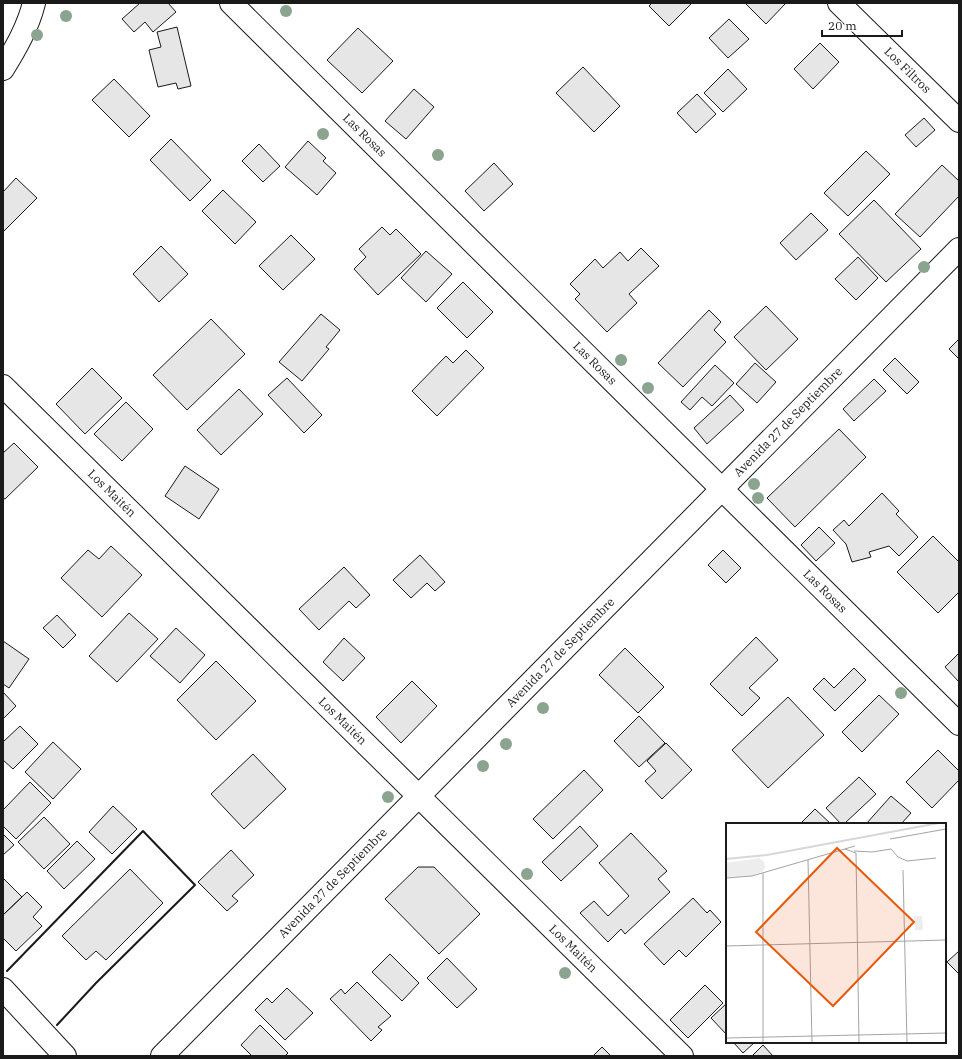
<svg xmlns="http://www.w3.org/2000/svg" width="962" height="1059" viewBox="0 0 962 1059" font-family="'IBM Plex Serif',serif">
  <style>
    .building { fill: #e6e6e6; stroke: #1a1a1a }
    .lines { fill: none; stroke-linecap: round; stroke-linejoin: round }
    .minor-casing { stroke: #1a1a1a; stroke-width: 24 }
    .tertiary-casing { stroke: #1a1a1a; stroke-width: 24 }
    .minor { stroke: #fff; stroke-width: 22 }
    .tertiary { stroke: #fff; stroke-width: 22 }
    .wall { stroke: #1a1a1a; stroke-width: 2 }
    .tree { fill: #8aa48f }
    .labels { text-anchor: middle; stroke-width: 3; stroke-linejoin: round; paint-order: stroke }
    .street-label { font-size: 12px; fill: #1a1a1a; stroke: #fff }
    .inset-river { fill: none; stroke: #d7d7d7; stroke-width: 2 }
    .inset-road { fill: none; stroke: #a3a3a3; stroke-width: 1 }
    .view { fill: #e8590c; fill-opacity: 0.15; stroke: #e8590c; stroke-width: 2 }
    .inset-edge { fill: none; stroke: #1a1a1a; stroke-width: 2 }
  </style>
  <rect width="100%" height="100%" fill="#fff"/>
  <!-- building -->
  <path class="building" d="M140,3H168L176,12L153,32L145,22L134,32L122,19Z
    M652,3H692L669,26L649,6Z
    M745,3H786L766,24Z
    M729,19L749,39L728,58L709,38Z
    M177,27L191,86L178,89L176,83L158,87L149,50L161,47L157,32Z
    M358,28L393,61L362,93L327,60Z
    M820,43L839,62L813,89L794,69Z
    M583,67L620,106L594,132L556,93Z
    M728,69L747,89L723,112L704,93Z
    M114,79L150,116L129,137L92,100Z
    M414,89L434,107L406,139L385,121Z
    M697,94L716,114L696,133L677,113Z
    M924,118L935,130L916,147L905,135Z
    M171,139L211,180L190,201L150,160Z
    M308,141L326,158L323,161L336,173L317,195L285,167Z
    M259,144L280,166L263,182L242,161Z
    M866,151L890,174L848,216L824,193Z
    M494,163L513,184L484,211L465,191Z
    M942,165L959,181V196L920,237L895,214Z
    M16,178L37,198L3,232V192Z
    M223,190L256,222L235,244L202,211Z
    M874,200L921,249L886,282L839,234Z
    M811,213L828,230L796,260L780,243Z
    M382,227L390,235L396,229L421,254L378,295L354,269L366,257L359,249Z
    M291,235L315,259L283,290L259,266Z
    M161,246L188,274L159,302L133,274Z
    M641,248L659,266L629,294L637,303L607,332L575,299L580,294L570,284L595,259L603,268L620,252L628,261Z
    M426,251L452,274L426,302L401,278Z
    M858,257L878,278L856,300L835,279Z
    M463,282L493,312L467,338L437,308Z
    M766,306L798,339L766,370L734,337Z
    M709,310L721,322L714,330L726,342L683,387L658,363Z
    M321,314L340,330L326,347L329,349L302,381L279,362Z
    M211,319L245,354L187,410L153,375Z
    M959,339V359L949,349Z
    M466,350L484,368L437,416L412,391L446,356L453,363Z
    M895,358L919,382L907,394L883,370Z
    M755,363L776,382L757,403L736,384Z
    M715,365L734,383L712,406L702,397L690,410L681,402Z
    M92,368L122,398L85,434L56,404Z
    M287,378L322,415L304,433L268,395Z
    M874,379L886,391L854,421L843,409Z
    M239,389L263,414L221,455L197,430Z
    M730,395L744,410L707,444L694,428Z
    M126,402L153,429L122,461L94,434Z
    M839,429L866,457L795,527L767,498Z
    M14,443L38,467L5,499L3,498V453Z
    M185,466L219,489L199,519L165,496Z
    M882,493L899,511L896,514L918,537L899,556L889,546L869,552L871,557L852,562L846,544L833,530L844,520L849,526Z
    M819,527L835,543L816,561L801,545Z
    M933,536L959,562V592L938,613L897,572Z
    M111,546L142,575L102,617L61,578L88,550L99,559Z
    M723,550L741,568L726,583L708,565Z
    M420,555L445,582L435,591L427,583L411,598L393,580Z
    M344,567L370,595L356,608L349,601L319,630L299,609Z
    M129,613L158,639L117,682L89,656Z
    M57,615L76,635L63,648L43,628Z
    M176,628L205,655L180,683L150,656Z
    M756,637L778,660L749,688L760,698L742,716L710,684Z
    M344,638L365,658L343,681L323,662Z
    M3,641L29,659L9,688L3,684Z
    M625,648L664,687L638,713L599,675Z
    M959,653V682L945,667Z
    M216,661L256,701L216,740L177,700Z
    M854,668L866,680L835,711L813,689L824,678L834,688Z
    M412,681L437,706L401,743L376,717Z
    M3,692L16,706L3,719Z
    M879,695L899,714L862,752L842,732Z
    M788,697L824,735L768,788L732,750Z
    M639,716L665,743L639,767L614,741Z
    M20,726L38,744L13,769L3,760V742Z
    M53,742L81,769L53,799L25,772Z
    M666,743L692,770L662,799L645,781L656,771L647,761Z
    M938,750L959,771V780L932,808L906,782Z
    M253,754L286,789L244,829L211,794Z
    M584,770L603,790L553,839L533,819Z
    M859,777L876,794L844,824H841L826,808Z
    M30,782L51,803L16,839L3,826V810Z
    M891,796L911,813L901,824H866Z
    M113,806L137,829L112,854L89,832Z
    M815,809L831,824H800Z
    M44,817L70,844L44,869L18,842Z
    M580,826L598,846L561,881L542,862Z
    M631,833L667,871L658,879L670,892L625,934L621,929L608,942L580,913L594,901L608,916L629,896L599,863Z
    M3,834L14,845L3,855Z
    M77,841L95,859L64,889L47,871Z
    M231,850L254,875L232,896L238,901L227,911L198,882Z
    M418,867H434L480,914L439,954L385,899Z
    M130,869L163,903L106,960L96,951L86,960L62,936Z
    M3,878L22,897L3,915Z
    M27,892L42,907L33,917L42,926L16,951L3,938V915Z
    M693,898L707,913L710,910L721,922L686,957L679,950L664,965L644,944Z
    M959,951V974L947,962Z
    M390,954L419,983L402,1001L372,972Z
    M447,958L477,989L457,1008L427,978Z
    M357,982L391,1016L378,1027L382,1030L371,1041L330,999L341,989L345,994Z
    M705,985L723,1003L688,1038L670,1020Z
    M287,988L313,1013L285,1040L255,1010L267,998L272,1003Z
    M727,1003V1035L711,1018Z
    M260,1025L288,1053L285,1056H252L241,1045Z
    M733,1042H755L743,1053Z
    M763,1045L773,1056H752Z
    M602,1047L611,1056H593Z"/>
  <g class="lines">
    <!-- minor casing -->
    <g class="minor-casing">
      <g id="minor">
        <path id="s1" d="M231,3L959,724"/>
        <path id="s2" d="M839,3L959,121"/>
        <path d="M3,69C16,48 28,27 34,3"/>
        <path id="s3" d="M3,386L682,1056"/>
        <path d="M3,989L65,1056"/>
      </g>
    </g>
    <!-- tertiary casing -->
    <g class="tertiary-casing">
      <g id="tertiary">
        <path id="s4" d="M162,1056L959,249"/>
      </g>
    </g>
    <!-- minor -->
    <use href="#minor" class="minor"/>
    <!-- tertiary -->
    <use href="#tertiary" class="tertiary"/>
    <!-- wall -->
    <path class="wall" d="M7,971L143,831L195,885L96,983L57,1025"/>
  </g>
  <!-- trees -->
  <g class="tree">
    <circle cx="286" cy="11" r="6"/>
    <circle cx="66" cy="16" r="6"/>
    <circle cx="37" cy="35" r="6"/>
    <circle cx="323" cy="134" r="6"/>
    <circle cx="438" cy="155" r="6"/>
    <circle cx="924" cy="267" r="6"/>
    <circle cx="621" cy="360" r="6"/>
    <circle cx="648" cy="388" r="6"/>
    <circle cx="754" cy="484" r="6"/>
    <circle cx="758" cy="498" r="6"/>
    <circle cx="901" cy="693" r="6"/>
    <circle cx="543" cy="708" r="6"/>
    <circle cx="506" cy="744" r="6"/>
    <circle cx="483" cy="766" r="6"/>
    <circle cx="388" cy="797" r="6"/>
    <circle cx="527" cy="874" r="6"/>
    <circle cx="565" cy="973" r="6"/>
  </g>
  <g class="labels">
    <!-- street labels -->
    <g class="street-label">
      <text dy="4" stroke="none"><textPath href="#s2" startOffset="96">Los Filtros</textPath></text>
      <text dy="4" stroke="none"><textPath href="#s1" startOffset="188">Las Rosas</textPath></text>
      <text dy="4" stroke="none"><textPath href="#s1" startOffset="512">Las Rosas</textPath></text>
      <text dy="4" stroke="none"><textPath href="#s4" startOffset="891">Avenida 27 de Septiembre</textPath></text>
      <text dy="4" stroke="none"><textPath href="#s3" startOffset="153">Los Maitén</textPath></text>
      <text dy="4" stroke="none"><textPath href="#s1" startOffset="836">Las Rosas</textPath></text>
      <text dy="4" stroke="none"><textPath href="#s4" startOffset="567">Avenida 27 de Septiembre</textPath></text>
      <text dy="4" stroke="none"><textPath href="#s3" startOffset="477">Los Maitén</textPath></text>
      <text dy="4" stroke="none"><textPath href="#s4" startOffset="243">Avenida 27 de Septiembre</textPath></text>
      <text dy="4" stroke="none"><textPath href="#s3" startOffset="801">Los Maitén</textPath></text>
    </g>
  </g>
  <!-- overview -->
  <g transform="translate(726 823)">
    <rect width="220" height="220" fill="#fff"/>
    <path d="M188,93H196L197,107H189Z" fill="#ededed"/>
    <path d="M33,35L38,39L39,45L36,49L25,53L0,54V40Z" fill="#ededed"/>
    <path class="inset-river" d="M0,36L41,32L213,0"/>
    <path class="inset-road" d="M164,16L220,6M119,26L130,30L133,220M128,28L146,29L165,26L172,34L181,38L210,35M82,37L86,220M177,47L181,220M37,50V220M0,55L26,53L129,23M0,123L220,117M0,215L220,210"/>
    <path class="view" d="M111,25L188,99L107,183L30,109Z"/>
    <rect width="220" height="220" class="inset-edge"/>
  </g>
  <!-- border -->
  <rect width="962" height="1059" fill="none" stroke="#1a1a1a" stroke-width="8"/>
  <!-- scale -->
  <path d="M822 30v6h80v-6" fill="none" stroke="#1a1a1a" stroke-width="2"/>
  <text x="828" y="30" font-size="12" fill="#1a1a1a" stroke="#ffffff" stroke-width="3" paint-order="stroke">20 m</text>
</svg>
